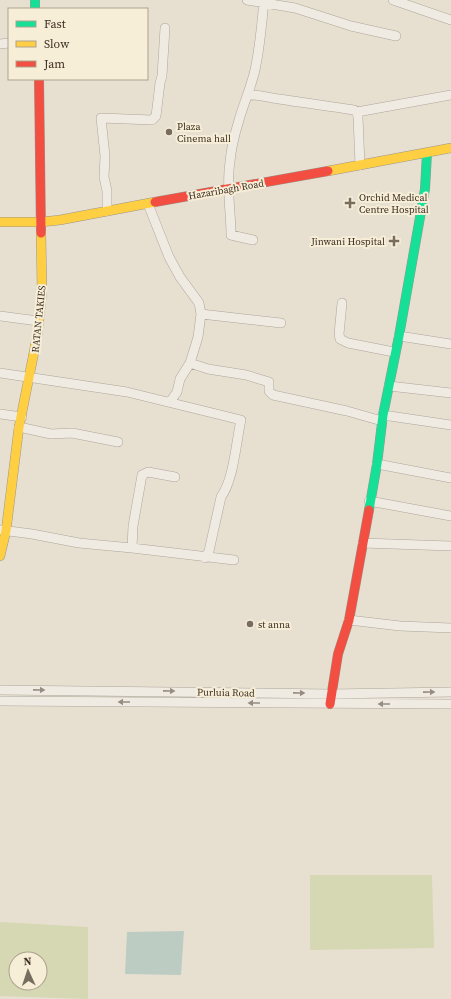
<svg xmlns="http://www.w3.org/2000/svg" width="451" height="999" viewBox="0 0 451 999" font-family="'Source Serif 4',serif">
  <style>
    .green { fill: #d6d7b3; fill-rule: evenodd }
    .water { fill: #bcccc2 }
    .lines { fill: none; stroke-linecap: round; stroke-linejoin: round }
    .street-casing { stroke: #ada599; stroke-width: 10 }
    .fast-casing { stroke: #9c958a; stroke-width: 10 }
    .slow-casing { stroke: #9c958a; stroke-width: 10 }
    .jam-casing { stroke: #9c958a; stroke-width: 10 }
    .street { stroke: #efebe3; stroke-width: 9 }
    .fast { stroke: #16e098; stroke-width: 9 }
    .slow { stroke: #ffcf43; stroke-width: 9 }
    .jam { stroke: #f24e42; stroke-width: 9 }
    .oneway { fill: #968c82 }
    .poi-dot { fill: #786c5e; stroke: #f7eed8; stroke-width: 1.5 }
    .labels { text-anchor: middle; stroke-width: 4; stroke-linejoin: round; paint-order: stroke }
    .poi-label { font-size: 10px; fill: #3d2e20; stroke: #f7eed8; text-anchor: start }
    .street-label { font-size: 10px; fill: #3d2e20; stroke: #f7eed8 }
  </style>
  <rect width="100%" height="100%" fill="#e7e0d1"/>
  <!-- green -->
  <path class="green" d="M310,875H432L434,948L310,950Z
    M0,922L88,927V999L0,996ZM16,959H40V983H16Z"/>
  <!-- water -->
  <path class="water" d="M184,931L181,975L125,974L127,932Z"/>
  <g class="lines">
    <!-- street casing -->
    <g class="street-casing">
      <path id="street" d="M247,0L295,8L351,26L396,36
        M393,0L451,20
        M0,44L9,43
        M248,95C259,94 268,98 279,99C304,103 329,106 354,110L357,112L358,117L360,165
        M357,112L451,95
        M148,204L169,257L180,277L199,303L201,314L198,337L190,363L180,379L177,392L170,402
        M107,211V191L104,177L105,156L101,118L152,120L156,116L160,83L162,76L165,28
        M253,240L231,235C231,211 226,186 230,162C231,148 235,133 239,120C244,103 251,87 255,70C260,47 262,23 264,0
        M342,303L339,334L340,339L348,343L394,352
        M201,314L281,323
        M0,316L38,321
        M399,336L451,344
        M190,363L208,369L246,375L269,382V391L273,395L347,411L382,421
        M0,373L127,392L241,420C236,442 234,479 221,497L209,551L205,558
        M389,386L451,393
        M0,414L22,417
        M383,415L451,425
        M19,427L51,434L72,433L118,442
        M377,464L451,478
        M369,501L451,516
        M1,530L32,534L79,543L132,548L234,560
        M363,543L451,546
        M132,548L133,526L142,475L148,472L175,477
        M349,620L400,626L451,628
        M0,690L331,694L451,692
        M0,701L451,704"/>
    </g>
    <!-- fast casing -->
    <g class="fast-casing">
      <path id="fast" d="M35,0V9
        M369,510L377,464L383,415L399,336L425,189L427,153"/>
    </g>
    <!-- slow casing -->
    <g class="slow-casing">
      <path id="slow" d="M328,171L451,148
        M0,222H41L60,220L155,202
        M0,556L6,531L19,427L37,337L42,292L41,233"/>
    </g>
    <!-- jam casing -->
    <g class="jam-casing">
      <path id="jam" d="M39,79L41,233
        M155,202L328,171
        M330,704L338,654L349,620L369,510"/>
    </g>
    <!-- street -->
    <use href="#street" class="street"/>
    <!-- fast -->
    <use href="#fast" class="fast"/>
    <!-- slow -->
    <use href="#slow" class="slow"/>
    <!-- jam -->
    <use href="#jam" class="jam"/>
  </g>
  <!-- one-way arrows -->
  <defs><path id="oneway-solid" d="M-6-.8H1V-3.2L6.5 0L1 3.2V.8H-6Z"/></defs>
  <g class="oneway">
    <use href="#oneway-solid" transform="translate(39 690) rotate(1)"/>
    <use href="#oneway-solid" transform="translate(169 691) rotate(1)"/>
    <use href="#oneway-solid" transform="translate(429 692) rotate(-1)"/>
    <use href="#oneway-solid" transform="translate(299 693) rotate(1)"/>
    <use href="#oneway-solid" transform="translate(124 702) rotate(-180)"/>
    <use href="#oneway-solid" transform="translate(254 703) rotate(-180)"/>
    <use href="#oneway-solid" transform="translate(384 704) rotate(180)"/>
  </g>
  <!-- markers -->
  <g class="poi-dot">
    <circle cx="169" cy="132" r="4"/>
    <path d="M348 197h4v4h4v4h-4v4h-4v-4h-4v-4h4z"/>
    <path d="M392 235h4v4h4v4h-4v4h-4v-4h-4v-4h4z"/>
    <circle cx="250" cy="624" r="4"/>
  </g>
  <g class="labels">
    <!-- poi labels -->
    <g class="poi-label">
      <text x="177" y="130">Plaza<tspan x="177" dy="12">Cinema hall</tspan></text>
      <text x="359" y="201">Orchid Medical<tspan x="359" dy="12">Centre Hospital</tspan></text>
      <text x="385" y="245" text-anchor="end">Jinwani Hospital</text>
      <text x="258" y="628">st anna</text>
    </g>
    <!-- street labels -->
    <g class="street-label">
      <text transform="translate(226 189) rotate(-10)" y="4">Hazaribagh Road</text>
      <text transform="translate(38 319) rotate(-84)" y="4">RATAN TAKIES</text>
      <text transform="translate(226 692) rotate(1)" y="4">Purluia Road</text>
    </g>
  </g>
  <!-- legend -->
  <rect x="8" y="8" width="140" height="72" fill="#f7eed8" stroke="#ada18e"/>
  <rect x="16" y="21" width="20" height="6" fill="#16e098" stroke="#ada18e"/>
  <text x="44" y="28" font-size="12" fill="#3d2e20">Fast</text>
  <rect x="16" y="41" width="20" height="6" fill="#ffcf43" stroke="#ada18e"/>
  <text x="44" y="48" font-size="12" fill="#3d2e20">Slow</text>
  <rect x="16" y="61" width="20" height="6" fill="#f24e42" stroke="#ada18e"/>
  <text x="44" y="68" font-size="12" fill="#3d2e20">Jam</text>
  <!-- north arrow -->
  <g transform="translate(28 971) rotate(357)"><circle r="19" fill="#f7eed8" stroke="#ada18e"/>
  <path d="M0-3L7 15L0 10L-7 15Z" fill="#786c5e"/>
  <text y="-6" font-size="11" font-weight="bold" text-anchor="middle" fill="#3d2e20">N</text>
  </g>
</svg>
